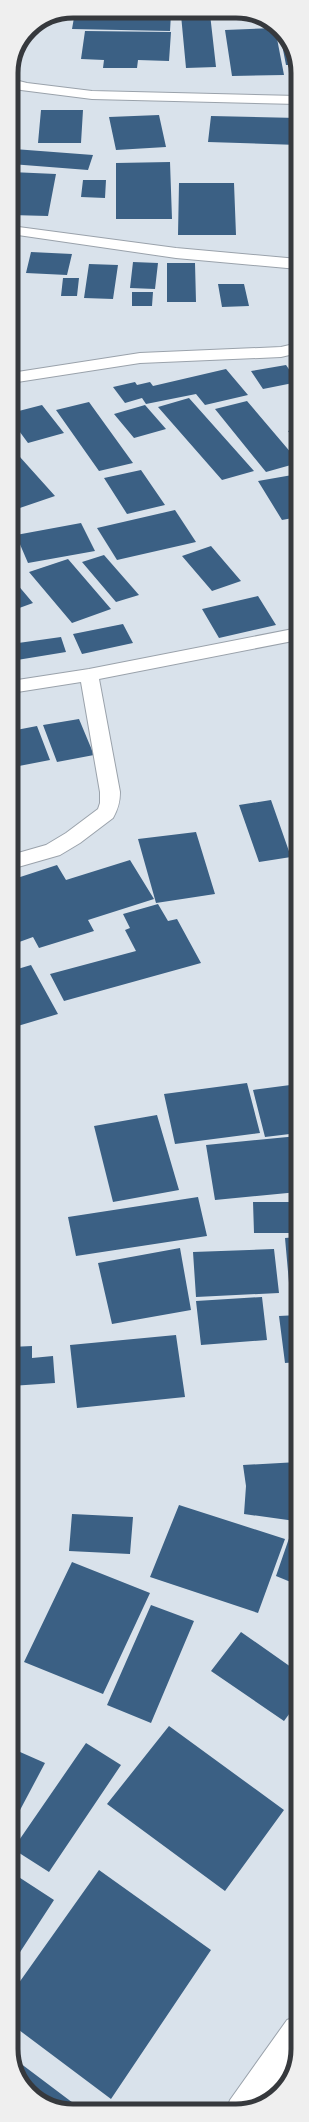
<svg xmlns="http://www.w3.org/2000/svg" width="309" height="2122" viewBox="0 0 309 2122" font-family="Montserrat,sans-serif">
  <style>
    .building { fill: #3b6084 }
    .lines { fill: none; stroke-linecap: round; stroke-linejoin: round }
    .minor-casing { stroke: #9aa2ab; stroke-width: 2 }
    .minor { fill: #fff; fill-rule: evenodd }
    .rim { fill: none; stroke: #36393d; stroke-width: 5 }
  </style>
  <rect width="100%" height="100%" fill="#d9e2eb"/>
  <!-- building -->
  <path class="building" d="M75,12L171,14L170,31L72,29Z
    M210,14L216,67L186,68L181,15Z
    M275,28L284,75L232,76L225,30Z
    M279,29L283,32L296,65H286Z
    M85,31L171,32L169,61L138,60L137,68H103L104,60L81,59Z
    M41,110H83L81,143H38Z
    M159,115L166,147L116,150L109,117Z
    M211,116L298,118V145L208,142Z
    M14,149L93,155L88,170L11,164Z
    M170,162L172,219H116V163Z
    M11,172L56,174L48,216L11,215Z
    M83,180H106L105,198L81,197Z
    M179,183H234L236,235H178Z
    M31,252L72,254L67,275L26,273Z
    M133,262L158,263L155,289L130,288Z
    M167,263H195L196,302H167Z
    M89,264L118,265L113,299L84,298Z
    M63,278H79L77,296H61Z
    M218,284H244L249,306L222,307Z
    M132,292H153L152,306H132Z
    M286,365L293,375L298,374V382L263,389L251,371Z
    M226,369L248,395L205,405L196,394L146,404L142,398L125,403L113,387L135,382L137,385L150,382L153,386Z
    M189,398L254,471L222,480L158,407Z
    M247,401L298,461V463L266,472L215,409Z
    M89,402L133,463L99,471L56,410Z
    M42,405L64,433L28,443L11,420V413Z
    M145,405L166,429L134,438L114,414Z
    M298,429V444L288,431Z
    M11,447L55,496L11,511Z
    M141,470L165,505L127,514L104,478Z
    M298,474V517L282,520L258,481Z
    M175,510L196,542L117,560L97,528Z
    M81,523L95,551L28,563L16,535Z
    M211,546L241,581L212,591L182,556Z
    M104,555L139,595L116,602L82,562Z
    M68,559L111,609L72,623L29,572Z
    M11,577L33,603L11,611Z
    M258,596L276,625L219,638L202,609Z
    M123,624L133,643L82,654L73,634Z
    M61,637L66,652L11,661V644Z
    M79,719L94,755L57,762L43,725Z
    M37,726L50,760L19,766L11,745V731Z
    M271,800L291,857L259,862L239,805Z
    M11,832L20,848L11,850Z
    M196,832L215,894L156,903L138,839Z
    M130,860L154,899L88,920L94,931L39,948L33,937L11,945V880L57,865L66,880Z
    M158,904L168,921L177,919L201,963L64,1001L50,974L136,951L125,930L130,928L123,914Z
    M298,953V968L291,955Z
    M31,965L58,1014L11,1028V971Z
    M247,1083L260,1133L175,1144L164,1094Z
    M298,1084V1133L265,1137L253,1090Z
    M157,1115L179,1190L113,1202L94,1126Z
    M298,1136V1192L215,1200L206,1145Z
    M198,1197L207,1236L76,1256L68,1217Z
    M253,1202H298V1233H254Z
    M298,1237V1305H291L285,1238Z
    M180,1248L191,1310L112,1324L98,1263Z
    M274,1249L279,1293L196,1297L193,1252Z
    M262,1297L267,1340L201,1345L196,1301Z
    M298,1315V1362L285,1363L279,1316Z
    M176,1335L185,1397L77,1408L70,1345Z
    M32,1346V1358L53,1356L55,1383L11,1386V1347Z
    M298,1462V1585L276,1576L295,1521L244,1514L246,1486L243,1465Z
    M179,1505L285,1539L258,1613L150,1577Z
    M72,1514L133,1517L130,1554L69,1551Z
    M72,1562L150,1593L103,1694L24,1662Z
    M151,1605L194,1621L151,1723L107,1705Z
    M241,1632L298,1672V1702L284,1721L211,1671Z
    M169,1726L284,1810L225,1891L107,1804Z
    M86,1743L121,1765L49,1872L13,1849Z
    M11,1748L45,1763L11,1827Z
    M99,1870L211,1950L111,2099L11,2024V1994Z
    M11,1872L54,1900L11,1966Z
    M12,2057L81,2109H57L26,2090Z"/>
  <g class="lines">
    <!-- minor casing -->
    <g class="minor-casing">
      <path id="minor" d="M11,79L27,83L92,91L298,96V104L92,99L21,90L11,87Z
        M11,226L176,248L298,259V269L176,258L11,234Z
        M298,343V353L281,357L140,363L11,383V373L140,353L281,347Z
        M298,628V640L99,679L120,792C120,802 118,809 113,818L80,843L60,855L11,869V855L46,845L66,833L98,809L100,803V792L81,682L11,693V681L89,669Z
        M298,2016V2050L292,2065L270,2096L241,2111H226L230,2100L287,2020Z"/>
    </g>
    <!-- minor -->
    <use href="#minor" class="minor"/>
  </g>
  <!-- crop -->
  <path d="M0 0H309V2122H0ZM73 18H236A55 55 0 0 1 291 73V2049A55 55 0 0 1 236 2104H73A55 55 0 0 1 18 2049V73A55 55 0 0 1 73 18Z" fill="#efefef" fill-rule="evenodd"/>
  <path class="rim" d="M73 18H236A55 55 0 0 1 291 73V2049A55 55 0 0 1 236 2104H73A55 55 0 0 1 18 2049V73A55 55 0 0 1 73 18Z"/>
</svg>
